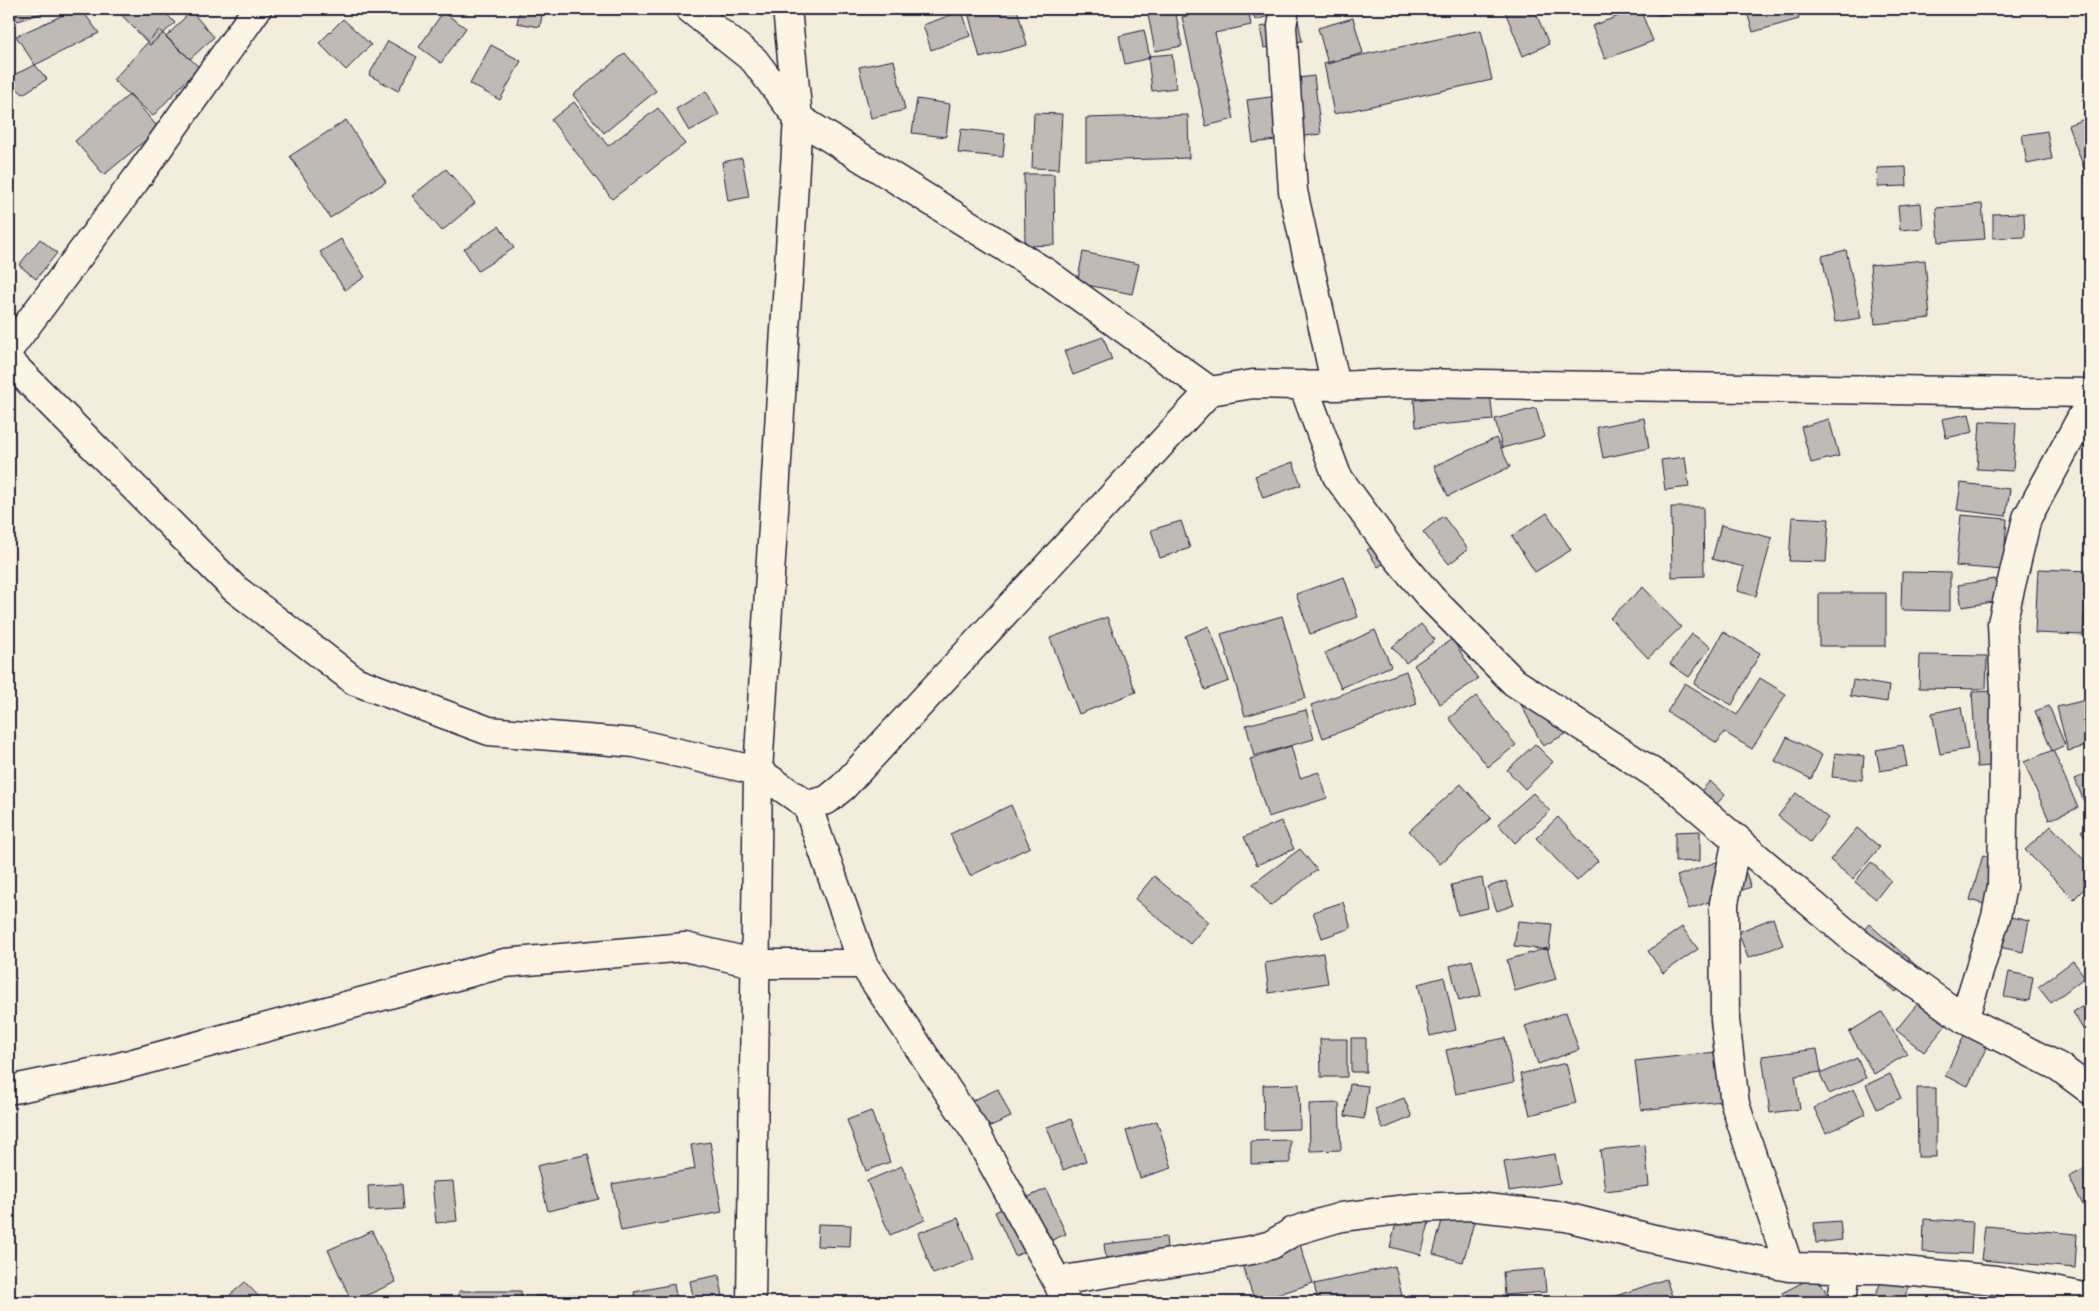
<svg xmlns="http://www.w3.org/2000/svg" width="2099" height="1311" viewBox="0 0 2099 1311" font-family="Mynerve,sans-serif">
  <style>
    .building { fill: #bfbab6; stroke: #22223b }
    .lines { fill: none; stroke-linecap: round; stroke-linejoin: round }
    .street-casing { stroke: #22223b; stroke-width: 31 }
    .street { stroke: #fcf5e5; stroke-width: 28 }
  </style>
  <rect width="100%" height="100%" fill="#f3edde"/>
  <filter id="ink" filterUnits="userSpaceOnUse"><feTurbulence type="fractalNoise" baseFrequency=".02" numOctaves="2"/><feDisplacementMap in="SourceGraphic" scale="10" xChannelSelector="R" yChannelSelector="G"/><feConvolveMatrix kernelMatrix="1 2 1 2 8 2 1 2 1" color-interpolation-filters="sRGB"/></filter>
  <g filter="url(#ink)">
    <!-- building -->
    <path class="building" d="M10,9H54L18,21Z
      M77,9H81L99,33L35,65L16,36Z
      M116,9H162L175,23L150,45Z
      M520,9H543L540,27L517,23Z
      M994,9H1017L1027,45L980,58L969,16Z
      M1147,9H1175L1182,46L1155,51Z
      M1218,9H1248L1251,25L1215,33L1234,119L1206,126L1182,17Z
      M1252,9H1276L1277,14L1255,20Z
      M1396,9H1440L1397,14Z
      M1504,9H1534L1549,44L1523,56Z
      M1637,9H1640L1653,41L1605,59L1592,26Z
      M1657,9H1685V10L1658,15Z
      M1746,9H1796L1799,19L1753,32Z
      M2081,9H2090V24L2088,25Z
      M191,11L214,37L190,59L166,37Z
      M962,11L970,36L931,50L923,25Z
      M443,12L466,28L441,63L419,47Z
      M1353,18L1363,53L1328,64L1318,28Z
      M343,19L371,45L346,70L319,43Z
      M1298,20L1302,41L1264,48L1260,27Z
      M159,30L199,67L153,116L113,80Z
      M1144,30L1150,58L1125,64L1119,36Z
      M1481,30L1492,80L1334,114L1324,63Z
      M388,41L417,57L398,91L369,75Z
      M491,45L521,61L500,100L470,84Z
      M625,53L656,91L604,133L573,95Z
      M1172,54L1176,88L1152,91L1148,56Z
      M894,60L905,110L871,118L859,67Z
      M35,65L47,79L23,94L9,82V77Z
      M1314,76L1321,134L1253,143L1247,100L1278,96L1276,81Z
      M706,91L719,115L689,131L676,109Z
      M130,94L159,129L104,175L75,141Z
      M917,99L950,104L946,137L912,133Z
      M574,102L608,146L658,108L685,144L612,199L551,120Z
      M1034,113L1062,114L1059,169L1032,168Z
      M1188,115L1189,158L1086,161V118Z
      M2090,117V166L2084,168L2068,125Z
      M346,120L386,182L330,218L290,156Z
      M961,129L1005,134L1003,157L958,153Z
      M2047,131L2052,159L2027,164L2022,135Z
      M742,158L749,197L728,201L722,162Z
      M1906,167L1907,186L1878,187L1877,168Z
      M446,169L475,203L442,231L412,196Z
      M1024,174H1054L1055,245L1025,246Z
      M1921,203L1923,228L1900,230L1898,205Z
      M1982,204L1985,239L1939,242L1936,208Z
      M2024,213L2025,237L1993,238V214Z
      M499,226L514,248L478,271L464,249Z
      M40,239L57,253L36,279L19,265Z
      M341,239L365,277L345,290L320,252Z
      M1846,250L1861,318L1835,322L1822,256Z
      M1083,252L1139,264L1132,294L1077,283Z
      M1925,260L1930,318L1875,324L1870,265Z
      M1103,337L1112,360L1073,375L1064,351Z
      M1490,392L1493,420L1416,427L1414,400Z
      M1536,408L1544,437L1502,448L1495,419Z
      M1969,414L1973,432L1946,438L1942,419Z
      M1644,418L1649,448L1603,458L1597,427Z
      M1829,419L1839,456L1811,463L1801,427Z
      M1980,421L2016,423L2013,471L1977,469Z
      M1496,438L1510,467L1448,496L1434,466Z
      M1685,457L1689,487L1665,490L1661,460Z
      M1293,462L1301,485L1263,498L1255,476Z
      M1961,483L2010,489L2006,516L1957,510Z
      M1671,507H1703L1704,576L1672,577Z
      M1547,513L1571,550L1535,572L1512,536Z
      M1961,515L2007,519L2003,570L1956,566Z
      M1443,516L1468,549L1449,564L1423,532Z
      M1792,517L1829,519L1826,562L1789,561Z
      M1181,521L1190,548L1160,558L1151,530Z
      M1721,525L1772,538L1756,596L1737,591L1744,567L1712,559Z
      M1395,532L1406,549L1378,567L1367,550Z
      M2038,569L2090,571V616H2084L2083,635L2035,633Z
      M1902,572L1950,573V611L1901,610Z
      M1344,577L1358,617L1310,634L1296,594Z
      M1995,579L1998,601L1962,607L1958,585Z
      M1643,587L1681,627L1648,658L1610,618Z
      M1819,593H1886V646H1819Z
      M1282,616L1306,698L1245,716L1221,634Z
      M1107,617L1136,692L1079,714L1050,638Z
      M1421,624L1435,640L1406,663L1392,647Z
      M1209,626L1229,681L1205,690L1185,636Z
      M1375,630L1391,666L1341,688L1325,653Z
      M1723,632L1760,653L1732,705L1694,684Z
      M1692,634L1711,647L1689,677L1670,664Z
      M1452,639L1478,679L1440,704L1414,665Z
      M1920,655L1987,656L1986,689L1919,688Z
      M1406,671L1417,704L1323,738L1311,705Z
      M1760,678L1786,694L1752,749L1724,732L1717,743L1667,712L1685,683L1737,715Z
      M1853,680L1889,686L1887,702L1850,696Z
      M1541,687L1566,734L1543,746L1518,699Z
      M1998,691L2003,765L1977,767L1972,692Z
      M1476,696L1516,745L1488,767L1449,718Z
      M2090,699V745L2068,751L2057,707Z
      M2049,706L2065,745L2052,751L2035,711Z
      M1961,707L1968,749L1940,754L1932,713Z
      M1306,710L1314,739L1254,756L1246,725Z
      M1787,737L1822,755L1811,779L1775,761Z
      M1535,744L1553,762L1525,789L1507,770Z
      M1903,745L1907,766L1880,771L1876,750Z
      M1291,746L1300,778L1319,772L1327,798L1268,817L1250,759Z
      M2053,750L2078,808L2049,820L2024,762Z
      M1835,753L1864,756L1862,780L1832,777Z
      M2090,772V817L2075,779Z
      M1710,781L1725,795L1699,823L1684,810Z
      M1461,784L1491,818L1440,864L1409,831Z
      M1533,793L1550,811L1515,843L1498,824Z
      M1796,793L1828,818L1810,842L1778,816Z
      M1011,805L1030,847L970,876L950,834Z
      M1558,817L1598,861L1577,881L1536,838Z
      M1281,821L1294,849L1257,865L1244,837Z
      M2090,825V844L2081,831Z
      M2051,826L2090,866V883L2074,899L2025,850Z
      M1857,828L1880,847L1853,879L1830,860Z
      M1700,831V861L1675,862V832Z
      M1300,849L1317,870L1270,906L1253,884Z
      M1739,854L1751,887L1689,909L1677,876Z
      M1983,855L2011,863L1998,908L1970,900Z
      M1871,862L1891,880L1876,899L1855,882Z
      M1154,876L1209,922L1190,944L1135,899Z
      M1482,878L1488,908L1458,915L1451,885Z
      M1506,881L1514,905L1497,911L1488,887Z
      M1343,902L1351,928L1322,938L1313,912Z
      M2006,916L2029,921L2023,952L1999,947Z
      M1773,918L1783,945L1748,958L1738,932Z
      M1518,921L1552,924L1549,950L1514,946Z
      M1869,924L1918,967L1896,992L1846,949Z
      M1682,927L1698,949L1663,973L1648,951Z
      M1547,948L1556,979L1515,991L1507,960Z
      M1323,953L1328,983L1269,993L1265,963Z
      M1472,960L1481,995L1459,1001L1450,966Z
      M2073,961L2085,977L2051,1003L2038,987Z
      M2009,972L2033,977L2029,1001L2004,997Z
      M1444,977L1456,1030L1430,1036L1418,984Z
      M1936,981L1964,1003L1924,1052L1896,1030Z
      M2090,1002V1034L2087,1036L2073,1012Z
      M1566,1012L1579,1050L1538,1064L1525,1026Z
      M1882,1012L1907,1054L1874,1074L1849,1032Z
      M1968,1027L1991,1038L1968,1086L1945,1076Z
      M1351,1038H1366V1072H1351Z
      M1505,1038L1514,1082L1456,1094L1446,1050Z
      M1320,1039H1347V1077H1321Z
      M1817,1049L1821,1072L1795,1076L1800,1109L1770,1113L1762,1056Z
      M1725,1051L1731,1100L1641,1110L1635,1061Z
      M1857,1058L1866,1078L1829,1094L1820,1074Z
      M1566,1063L1576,1103L1530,1115L1520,1074Z
      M1890,1074L1901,1098L1877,1109L1866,1085Z
      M1299,1084L1300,1129L1264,1130L1263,1085Z
      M1350,1084L1368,1086L1364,1119L1345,1116Z
      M1917,1088H1936V1157H1918Z
      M998,1089L1011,1117L979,1131L967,1103Z
      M1854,1089L1866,1114L1826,1133L1814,1108Z
      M1404,1098L1412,1117L1383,1129L1375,1109Z
      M1339,1103L1341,1150L1310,1151L1309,1104Z
      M871,1111L890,1162L866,1171L847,1120Z
      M1071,1119L1086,1161L1063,1170L1047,1127Z
      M1157,1121L1172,1168L1140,1178L1126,1131Z
      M1290,1140V1163L1251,1164V1141Z
      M710,1142L722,1212L621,1231L612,1184L695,1169L691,1145Z
      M1645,1145L1649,1186L1605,1191L1600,1150Z
      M588,1154L599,1199L548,1211L537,1166Z
      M1555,1154L1560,1183L1509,1191L1504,1162Z
      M902,1166L925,1220L890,1235L867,1181Z
      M2090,1166V1204L2084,1207L2069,1177Z
      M453,1181L457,1221L436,1223L432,1182Z
      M402,1184L404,1209L369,1211L368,1186Z
      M1046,1189L1066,1234L1015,1256L995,1212Z
      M1401,1204L1432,1211L1421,1255L1390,1247Z
      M1446,1206L1476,1215L1463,1262L1433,1254Z
      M958,1218L974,1259L933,1274L918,1233Z
      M1924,1219L1973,1222L1971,1254L1923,1252Z
      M1840,1221L1842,1240L1816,1243L1814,1223Z
      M818,1224L851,1225L850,1247L817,1246Z
      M1985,1226L2077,1234L2075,1268L1981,1260Z
      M1295,1230L1313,1283L1255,1302L1237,1250Z
      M372,1231L396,1282L352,1302L328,1250Z
      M1166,1237L1168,1259L1107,1266L1104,1244Z
      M1890,1262L1915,1274L1902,1302H1872Z
      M1395,1266L1402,1296L1373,1302H1318L1314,1284Z
      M1544,1269L1546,1292L1505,1295L1503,1272Z
      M719,1275L724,1302H694L690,1281Z
      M1817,1275L1827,1294L1811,1302H1787L1782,1293Z
      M1666,1279L1674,1302H1612L1610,1298Z
      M245,1282L264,1302H222Z
      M674,1284L677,1302H636L634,1292Z
      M459,1291H521L522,1302H459Z
      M577,1295L578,1302H536L535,1296Z"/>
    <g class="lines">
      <!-- street casing -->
      <g class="street-casing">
        <path id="street" d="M690,9L754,60L798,118L1048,274L1210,391
          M1285,9L1282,26L1293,191L1336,386
          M9,349L135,181L257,9
          M9,361L234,588L355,681L489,731L635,743L758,771L807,805L827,800L843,787L1210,391L1253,384L1336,386L1404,383L2090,393
          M1303,385L1337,476L1390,549L1431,598L1514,682L1672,785L1858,943L1964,1019L2059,1067L2090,1090
          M807,805L863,964L976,1133L1057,1281L1066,1302
          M1737,839L1724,903L1725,1020L1735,1104L1789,1267
          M1964,1019L1996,917L2002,886L2005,695L2002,623L2027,518L2090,402
          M9,1090L115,1068L505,963L685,947L757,964H863
          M1057,1281L1252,1250L1271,1245L1294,1231L1341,1217L1415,1208L1469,1206L1566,1217L1654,1239L1789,1267L1883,1269L1996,1280L2090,1298
          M751,1302L758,771L798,118L787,9
          M1842,1302L1846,1268"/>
      </g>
      <!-- street -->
      <use href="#street" class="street"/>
    </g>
  </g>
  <!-- margin -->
  <rect width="2099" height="1311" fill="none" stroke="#fcf5e5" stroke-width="30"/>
  <rect x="15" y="15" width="2069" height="1281" fill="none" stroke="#22223b" stroke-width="2" filter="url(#ink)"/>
</svg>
